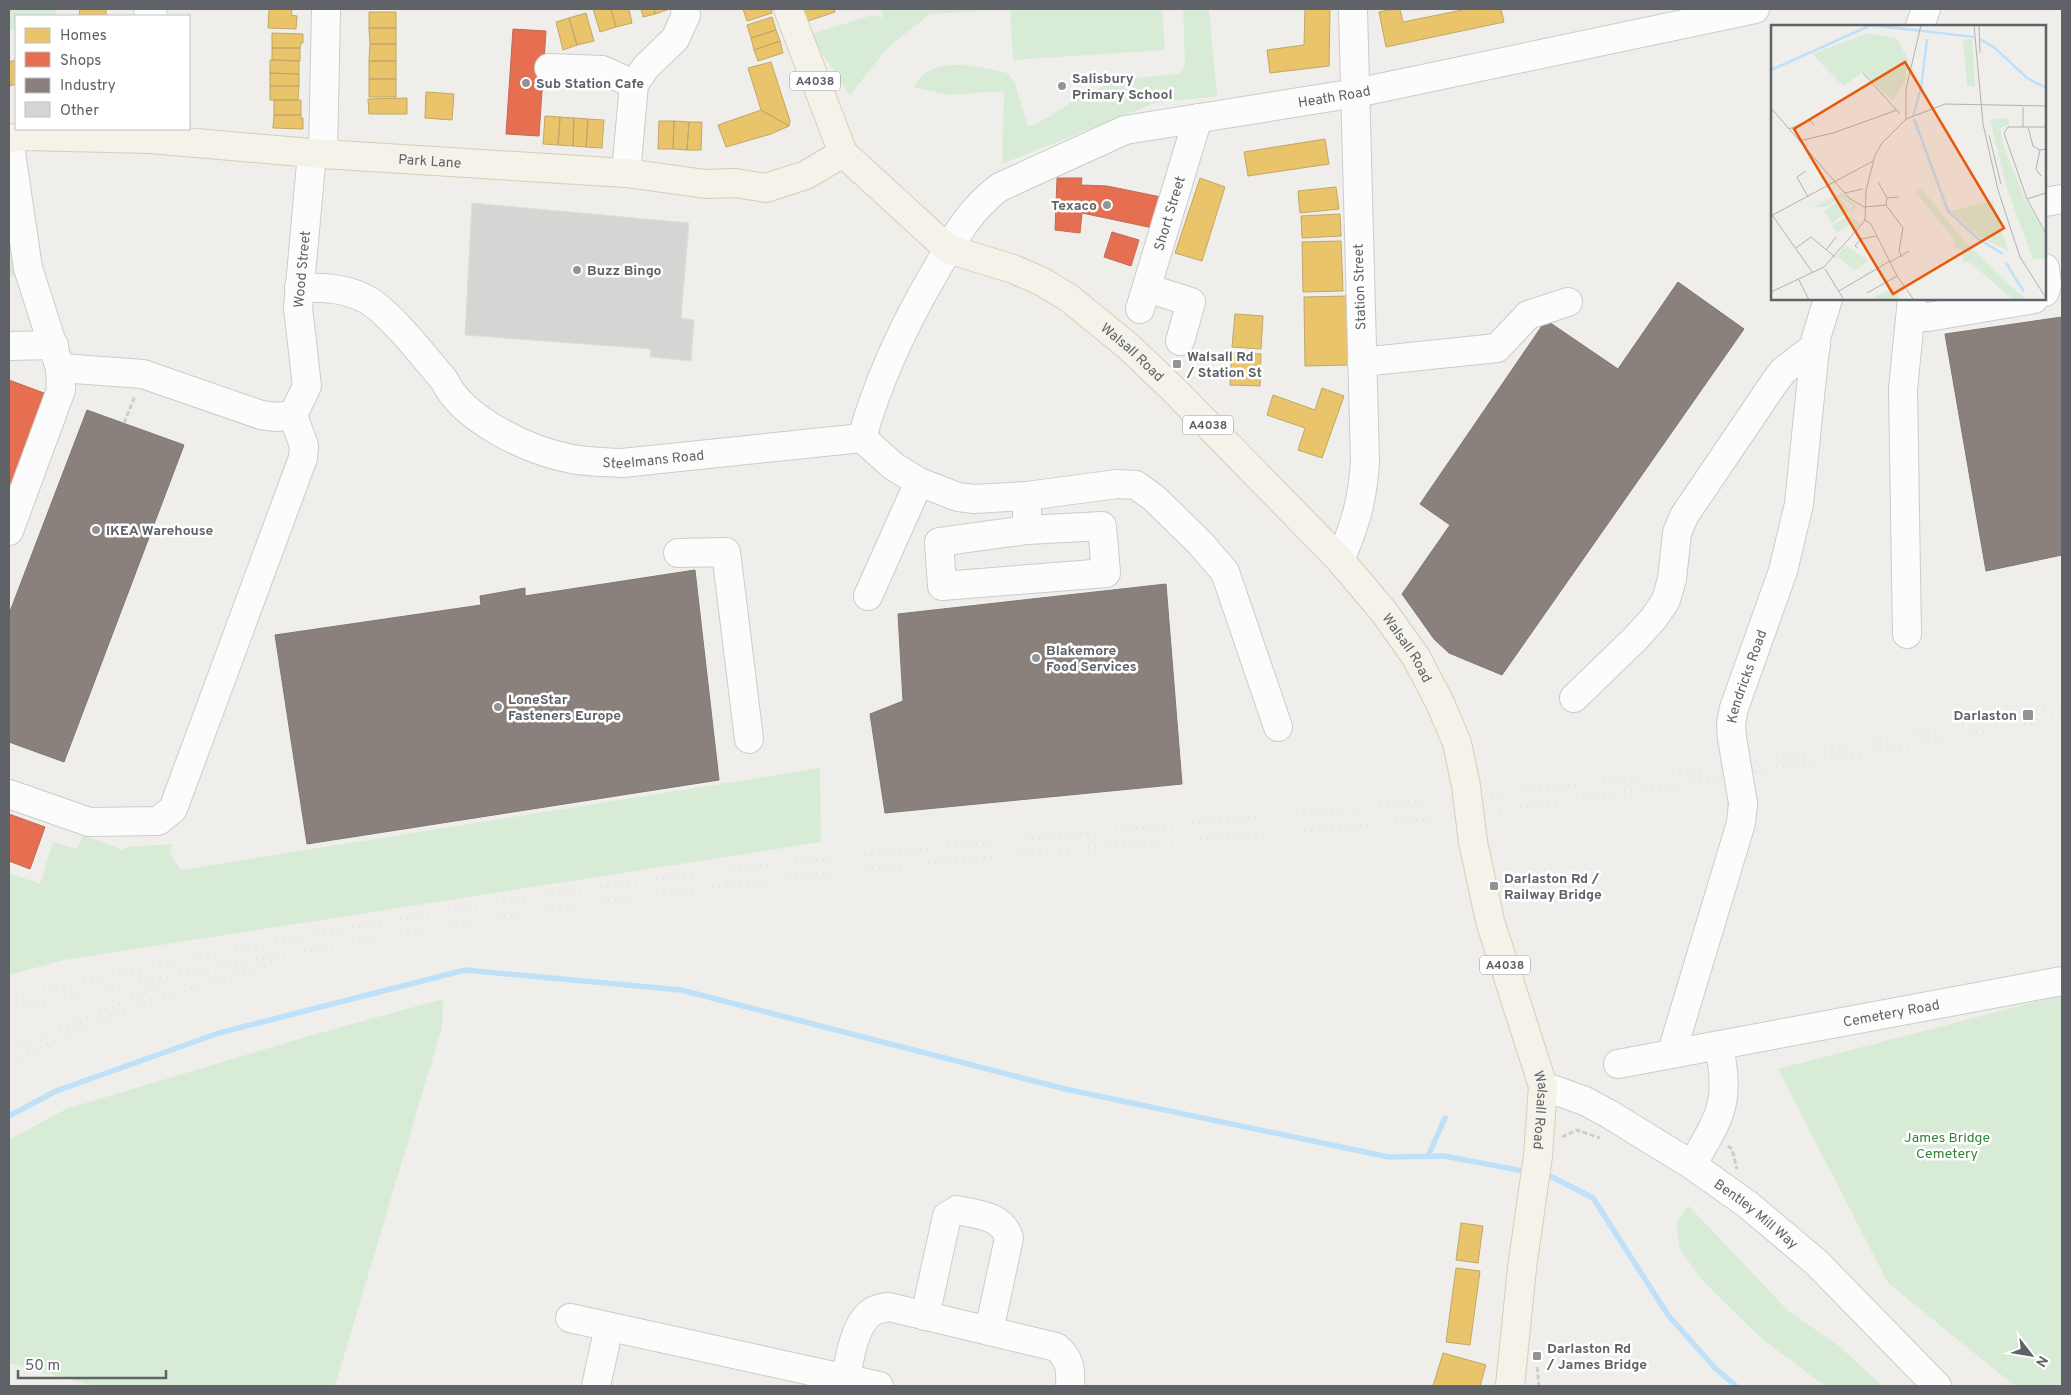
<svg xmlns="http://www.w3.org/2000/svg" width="2071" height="1395" viewBox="0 0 2071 1395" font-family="Overpass,sans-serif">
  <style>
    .green { fill: #d8ebd6 }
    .homes { fill: #e9c46a; stroke: #c0a769 }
    .shops { fill: #e76f51; stroke: #be6b58 }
    .industry { fill: #8a817c; stroke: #7d7876 }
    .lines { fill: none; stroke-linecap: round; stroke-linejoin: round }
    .stream { stroke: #bfe0f9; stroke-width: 5.5 }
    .building { fill: #d6d5d3; stroke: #deddd9 }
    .minor-casing { stroke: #cbcccc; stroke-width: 30 }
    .major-casing { stroke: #d7ceb8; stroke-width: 30 }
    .path { stroke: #cacfcc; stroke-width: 3; stroke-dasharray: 5 2.5; stroke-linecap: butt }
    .minor { stroke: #fdfcfc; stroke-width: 28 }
    .major { stroke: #f4f2e9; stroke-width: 28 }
    .rail { stroke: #e4e4e4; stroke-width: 4; stroke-dasharray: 1 6; stroke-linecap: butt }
    .minor-bridge-casing { stroke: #cbcccc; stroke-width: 30; stroke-linecap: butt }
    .major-bridge-casing { stroke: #d7ceb8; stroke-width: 30; stroke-linecap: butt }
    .minor-bridge { stroke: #fdfcfc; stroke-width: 28 }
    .major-bridge { stroke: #f4f2e9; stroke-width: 28 }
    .poi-dot { fill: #919496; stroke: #fff; stroke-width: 2 }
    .labels { text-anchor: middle; stroke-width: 5; stroke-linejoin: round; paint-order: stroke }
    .shield { fill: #fff; stroke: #8f9295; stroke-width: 1 }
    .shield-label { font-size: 12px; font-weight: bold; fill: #5f6368 }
    .poi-label { font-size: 14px; font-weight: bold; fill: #5f6368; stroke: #fff; text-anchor: start }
    .street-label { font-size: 14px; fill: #5f6368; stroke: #fff }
    .park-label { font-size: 14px; fill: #348238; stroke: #fff }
    .inset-river { fill: none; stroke: #bfe0f9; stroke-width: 2.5 }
    .inset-road { fill: none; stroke: #b1b2b2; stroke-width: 1 }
    .view { fill: #e8590c; fill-opacity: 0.15; stroke: #e8590c; stroke-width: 2.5 }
    .inset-edge { fill: none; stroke: #5f6368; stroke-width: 2.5 }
  </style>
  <rect width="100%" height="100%" fill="#efeeea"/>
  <!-- green -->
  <path class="green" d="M9,9H56V16H16V29L9,30Z
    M882,9H982V11L930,14L888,47L850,95L809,35L872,15L882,18Z
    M1010,9H1162L1165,50L1013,60Z
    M1183,9H1209L1217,96L1155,103L1002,164L1004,91L948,95L914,87C929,54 978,66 1007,73L1014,81L1028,127C1047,120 1061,108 1078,98C1109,80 1145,76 1179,74L1185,65Z
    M9,206L18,277L9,276Z
    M820,768L821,842L64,960L9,975V873L40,884L53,842L77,849L84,835L122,850L127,847L173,844L169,852L181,870Z
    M2062,995V1386H2015L1888,1283L1778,1069Z
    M443,999L442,1027L335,1386H94L9,1363V1140L66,1109L309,1036Z
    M1689,1206L1788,1311L1839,1346L1882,1386H1825L1762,1339L1702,1280L1680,1250L1676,1223Z"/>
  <!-- homes -->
  <path class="homes" d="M80,9H106V16H79Z
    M269,9H292L291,15L297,16L296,29L268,28Z
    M593,9H611L616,27L600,32Z
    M611,9H629L632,23L616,27Z
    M641,9H654L655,14L643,17Z
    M654,9H667V10L655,14Z
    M743,9H771L772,13L747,21Z
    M800,9H834L835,12L805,22Z
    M1305,9H1330L1329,66L1270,73L1267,50L1304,45Z
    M1394,9H1400L1403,22L1467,9H1501L1504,22L1386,47L1379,12Z
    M369,12H396V28H369Z
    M586,13L594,41L577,45L569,18Z
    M772,17L776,30L751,38L747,25Z
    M569,18L577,45L563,50L556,22Z
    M369,28H396V44H370Z
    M776,30L780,41L754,50L751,38Z
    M272,33L303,34V43H301L300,48H272Z
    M780,41L783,53L758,61L754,50Z
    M370,44H396V61H369Z
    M272,48H300V61L272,60Z
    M16,60V84L10,86L9,62Z
    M270,60L299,61V74L270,73Z
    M369,61H396V79H369Z
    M771,62L790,121L789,126L761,110L748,68Z
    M270,73L299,74V86H270Z
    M369,79H396V97H369Z
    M270,86H299L298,100H270Z
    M426,92L454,94L452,120L425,118Z
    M407,98V114H369L368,99Z
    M274,100H301V115H274Z
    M761,110L789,126L771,134L726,147L718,125Z
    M274,115H301V118H303V129L273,128Z
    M545,116L560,117L558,145L543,144Z
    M560,117L574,118L573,146L558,145Z
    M574,118L588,119L586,147L573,146Z
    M588,119L604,120L602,148L586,147Z
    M659,121H674L673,149H658Z
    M674,121L689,122L687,150L673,149Z
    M689,122H702L701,150H687Z
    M1325,139L1329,164L1248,176L1244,152Z
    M1200,178L1225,187L1202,261L1175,253Z
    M1336,187L1339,209L1300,213L1298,191Z
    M1340,214L1341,236L1302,238L1301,216Z
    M1341,241L1343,291L1303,292L1302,242Z
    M1348,296L1349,365L1305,366L1304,297Z
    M1235,314L1263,316L1261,349L1232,347Z
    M1232,353L1261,354L1260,386L1230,385Z
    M1322,388L1344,396L1322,458L1298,450L1305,428L1267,415L1273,395L1315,410Z
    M1461,1223L1483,1226L1478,1263L1456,1260Z
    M1456,1268L1480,1271L1470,1345L1446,1342Z
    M1443,1353L1486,1365L1480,1386H1433Z"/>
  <!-- shops -->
  <path class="shops" d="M513,29L546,31L539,136L506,134Z
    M1057,178H1082L1081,185L1107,186L1161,197L1153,228L1082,213L1080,233L1055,230Z
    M1112,232L1139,240L1131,266L1104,257Z
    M9,380L44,393L9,492Z
    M9,814L45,827L30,869L9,861Z"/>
  <!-- industry -->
  <path class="industry" d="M1678,282L1744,329L1502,675L1449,653L1434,639L1402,594L1450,525L1420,504L1546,320L1618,369Z
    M2062,317V555L1986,571L1945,334Z
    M87,410L184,445L64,762L9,742V614Z
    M695,570L719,780L307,844L275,635L481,605L480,596L525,588V596Z
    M1166,584L1182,784L885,813L870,714L903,701L898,614Z"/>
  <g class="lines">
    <!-- stream -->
    <path class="stream" d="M9,1116L56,1091L219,1033L465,970L681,990L1065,1089L1389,1157L1444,1156L1529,1172
      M1428,1156L1445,1118
      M1543,1175L1552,1177L1593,1198L1668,1315L1716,1369L1736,1386"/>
  </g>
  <!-- building -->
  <path class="building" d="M472,203L689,223L681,318L694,320L691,361L650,357L651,349L465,335Z"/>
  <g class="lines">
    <!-- minor casing -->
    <g class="minor-casing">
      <g id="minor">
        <path d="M148,9L153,16"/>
        <path d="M1920,26L1926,9"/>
        <path d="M549,68L602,70L634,84"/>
        <path d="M323,154L326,9"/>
        <path d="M626,173L634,84L646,67L675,39L686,15L685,9"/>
        <path d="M2045,202L2062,199"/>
        <path d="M2045,268L2047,285L2045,292"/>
        <path id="s1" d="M299,288C322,287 345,288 366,299C390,312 425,358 444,380C463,420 529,451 572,459C588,462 605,462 622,463L862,438"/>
        <path d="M1147,288L1191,302L1180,341"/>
        <path id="s2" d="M1140,309L1198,118"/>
        <path d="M1911,317H1928L2034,299"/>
        <path d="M9,346L54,345"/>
        <path d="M1362,362L1497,348L1528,315L1568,302"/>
        <path id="s3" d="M60,368L143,374L261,415L277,417L293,415L307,386L298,308L312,153"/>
        <path id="s4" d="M862,438C878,380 902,329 932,277C951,244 968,210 1000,187L1125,130L1356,93L1755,9"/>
        <path d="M862,438L893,466L919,482L868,596"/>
        <path d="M919,482L958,497L974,499L1027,496L1117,484L1136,485L1154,498L1200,543L1225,572L1278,727"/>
        <path d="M1027,530L939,542L942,586L1106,573L1102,526L1027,530V496"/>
        <path d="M9,531L61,390L60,368L28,268L9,139"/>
        <path d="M678,553L726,552L749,739"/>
        <path d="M1340,560C1355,526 1363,499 1365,461L1353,9"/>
        <path d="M1907,634L1903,389L1912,299"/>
        <path d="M1574,698L1636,638L1654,618L1666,600L1672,579L1677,533L1684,516L1774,383L1784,370L1816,346"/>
        <path id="s5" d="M1732,738L1731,724L1734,708L1783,571L1799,504L1816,338L1828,299"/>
        <path d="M9,794L89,822L158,821L173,809L303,458L304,446L293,415"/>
        <path d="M1675,1053V1042L1741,823L1743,803"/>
        <path id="s6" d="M1618,1064L2062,981"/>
        <path id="s7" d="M1543,1086L1585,1101L1609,1114L1692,1165L1747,1204L1817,1263L1937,1386"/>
        <path d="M1692,1165C1720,1116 1731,1104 1719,1046"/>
        <path d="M925,1316L947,1216L957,1210C978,1215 1002,1215 1009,1238L989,1331"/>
        <path d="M570,1318L879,1386"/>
        <path d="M596,1386L609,1327"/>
        <path d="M844,1386C849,1365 852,1331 868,1315C874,1309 881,1308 889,1307L1056,1347C1070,1359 1071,1368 1070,1386"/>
      </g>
    </g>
    <!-- major casing -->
    <g class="major-casing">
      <g id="major">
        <path id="s8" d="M788,9L843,153L948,249L1013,269L1041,281L1069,298L1129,347L1174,390L1340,560L1384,612L1416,657L1440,703L1457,743"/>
        <path id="s9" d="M9,139L26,136L150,139L323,154L626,173L706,184L735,183L766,188L806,175L843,153"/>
        <path id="s10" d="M1473,842L1490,921L1543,1086L1538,1156L1522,1268L1510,1386"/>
      </g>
    </g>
    <!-- path -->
    <path class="path" d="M124,423L135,396
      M1562,1137L1577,1130L1600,1138
      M1728,1146L1732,1149L1737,1169
      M1537,1367L1539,1386"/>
    <!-- minor -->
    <use href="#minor" class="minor"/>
    <!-- major -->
    <use href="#major" class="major"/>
    <!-- rail -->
    <path class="rail" d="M9,998C246,945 486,898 728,870C1056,831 1386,812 1714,768C1831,752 1946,727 2062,703
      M9,1010C250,957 493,914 738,884C855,870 974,858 1091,848C1205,838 1320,831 1434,818C1646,793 1853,756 2062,717
      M9,1051L169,982
      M9,1062L135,1006L272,963"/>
    <!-- minor-bridge casing -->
    <g class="minor-bridge-casing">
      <path id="minor-bridge" d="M1732,738L1743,803"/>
    </g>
    <!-- major-bridge casing -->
    <g class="major-bridge-casing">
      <path id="major-bridge" d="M1457,743L1466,786L1473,842"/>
    </g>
    <!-- minor-bridge -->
    <use href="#minor-bridge" class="minor-bridge"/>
    <!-- major-bridge -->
    <use href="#major-bridge" class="major-bridge"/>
  </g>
  <!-- markers -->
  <g class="poi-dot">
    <circle cx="526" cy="83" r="5"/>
    <circle cx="1062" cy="86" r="5"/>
    <circle cx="1107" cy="205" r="5"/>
    <circle cx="577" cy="270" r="5"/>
    <rect x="1172" y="359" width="10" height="10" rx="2.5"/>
    <circle cx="96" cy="530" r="5"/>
    <circle cx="1036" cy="658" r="5"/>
    <circle cx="498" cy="707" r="5"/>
    <rect x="2022" y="709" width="12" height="12" rx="2.5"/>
    <rect x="1489" y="881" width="10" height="10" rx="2.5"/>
    <rect x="1532" y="1351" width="10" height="10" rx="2.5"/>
  </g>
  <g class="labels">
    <!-- shield labels -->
    <g class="shield">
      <rect x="790" y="71.5" width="50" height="19" rx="4"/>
      <rect x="1183" y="415.5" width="50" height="19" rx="4"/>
      <rect x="1480" y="955.5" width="50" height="19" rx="4"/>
    </g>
    <g class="shield-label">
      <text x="815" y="85">A4038</text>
      <text x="1208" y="429">A4038</text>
      <text x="1505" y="969">A4038</text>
    </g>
    <!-- poi labels -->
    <g class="poi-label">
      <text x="1072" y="83">Salisbury<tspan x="1072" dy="16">Primary School</tspan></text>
      <text x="536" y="88">Sub Station Cafe</text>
      <text x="1097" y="210" text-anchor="end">Texaco</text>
      <text x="587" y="275">Buzz Bingo</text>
      <text x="1187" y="361">Walsall Rd<tspan x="1187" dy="16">/ Station St</tspan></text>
      <text x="106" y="535">IKEA Warehouse</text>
      <text x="1046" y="655">Blakemore<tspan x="1046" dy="16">Food Services</tspan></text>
      <text x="508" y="704">LoneStar<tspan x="508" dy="16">Fasteners Europe</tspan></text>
      <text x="2017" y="720" text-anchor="end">Darlaston</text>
      <text x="1504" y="883">Darlaston Rd /<tspan x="1504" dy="16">Railway Bridge</tspan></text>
      <text x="1547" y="1353">Darlaston Rd<tspan x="1547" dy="16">/ James Bridge</tspan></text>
    </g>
    <!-- street labels -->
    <g class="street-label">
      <text dy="5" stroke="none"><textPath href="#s4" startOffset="639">Heath Road</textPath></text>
      <text dy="5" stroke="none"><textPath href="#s9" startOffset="422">Park Lane</textPath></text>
      <text dy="5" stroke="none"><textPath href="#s2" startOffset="100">Short Street</textPath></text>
      <text dy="5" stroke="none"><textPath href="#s3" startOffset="390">Wood Street</textPath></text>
      <text transform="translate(1359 287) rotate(-92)" y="5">Station Street</text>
      <text dy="5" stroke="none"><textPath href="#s8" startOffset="511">Walsall Road</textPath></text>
      <text dy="5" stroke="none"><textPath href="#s1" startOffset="418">Steelmans Road</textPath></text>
      <text dy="5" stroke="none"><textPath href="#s8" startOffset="916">Walsall Road</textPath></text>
      <text dy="5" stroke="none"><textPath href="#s5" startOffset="64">Kendricks Road</textPath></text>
      <text dy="5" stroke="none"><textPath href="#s6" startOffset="278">Cemetery Road</textPath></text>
      <text dy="5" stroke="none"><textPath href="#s10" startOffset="278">Walsall Road</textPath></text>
      <text dy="5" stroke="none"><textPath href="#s7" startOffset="250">Bentley Mill Way</textPath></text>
    </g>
    <!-- park labels -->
    <g class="park-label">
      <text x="1947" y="1142">James Bridge<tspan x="1947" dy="16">Cemetery</tspan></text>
    </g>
  </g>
  <!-- overview -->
  <g transform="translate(1771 25)">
    <rect width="275" height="275" fill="#efeeea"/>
    <path d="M97,8L126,14L137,34L134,57L122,76L92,47L72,61L41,29ZM201,14L204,61H196L192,15ZM238,93V100L229,103L233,122L254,174L275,211V234H262L236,164L219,95ZM150,163L195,218L255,275H242L200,238L193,237L190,224L184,223L182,213L144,167ZM71,168L87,182L81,185L85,192L79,186L82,181L71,172L55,182H41ZM70,174L78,186L61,198L53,186ZM222,175L230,203L237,226L207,211L180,186ZM76,191L89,197L86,203L81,198L66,208L61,201ZM75,220L97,236L83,246L66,231ZM121,264L130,275H101L106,271Z" fill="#d8ebd6"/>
    <path class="inset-river" d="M209,14L224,23L256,53L275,63M0,45L100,0L203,12M142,91L150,63L156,14M143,94L177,186L206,213L232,229M235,238L253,267"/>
    <path class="inset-road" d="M203,0L212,99L227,165L249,232L275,273M208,0L209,28M92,48L129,89M252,82V102M0,83L78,173L93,182L115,180M135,94V64L150,0M257,102L262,121L269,125L275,124M275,102H237L233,108L256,174L275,209M18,104L39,95L43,100M218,110L230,159M28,116L62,108L126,85M269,125L265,144L270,151M35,146L26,152L37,172M107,157L116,173M74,168L92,164M256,174L275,168M115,180L132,203L128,226L131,232M115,180L116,173L128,172M1,190L42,248M0,191L102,136M94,195L100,199L126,251L143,275M25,223L40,212L64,232M87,223L84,221L90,214L106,211M55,225L65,212M119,237L138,226M54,244L73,275M28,255L38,275M68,266L119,236M0,267L53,242L90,200L94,195L95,166L104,130L111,118L135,94L174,79L275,81M96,268L126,251"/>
    <path class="view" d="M134,37L233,203L122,269L23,104Z"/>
    <rect width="275" height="275" class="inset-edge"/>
  </g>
  <!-- border -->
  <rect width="2071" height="1395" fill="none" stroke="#5f6368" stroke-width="20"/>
  <!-- legend -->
  <rect x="15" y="15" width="175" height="115" fill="#ffffff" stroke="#bfc1c3"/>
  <rect x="25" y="28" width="25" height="15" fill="#e9c46a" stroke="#bfc1c3"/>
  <text x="60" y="40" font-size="15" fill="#5f6368">Homes</text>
  <rect x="25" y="52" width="25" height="15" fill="#e76f51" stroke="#bfc1c3"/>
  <text x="60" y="65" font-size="15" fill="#5f6368">Shops</text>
  <rect x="25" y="78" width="25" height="15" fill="#8a817c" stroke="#bfc1c3"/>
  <text x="60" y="90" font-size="15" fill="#5f6368">Industry</text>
  <rect x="25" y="102" width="25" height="15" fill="#d6d5d3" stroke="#bfc1c3"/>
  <text x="60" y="115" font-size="15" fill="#5f6368">Other</text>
  <!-- north arrow -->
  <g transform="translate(2031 1355) rotate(121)" stroke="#ffffff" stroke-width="4" paint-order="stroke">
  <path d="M0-4L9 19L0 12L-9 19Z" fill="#5f6368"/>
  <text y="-8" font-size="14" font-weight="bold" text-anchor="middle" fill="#5f6368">N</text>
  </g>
  <!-- scale -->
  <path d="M18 1370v8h148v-8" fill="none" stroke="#5f6368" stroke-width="2.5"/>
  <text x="25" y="1370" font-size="15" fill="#5f6368" stroke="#ffffff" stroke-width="4" paint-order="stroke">50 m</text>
</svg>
